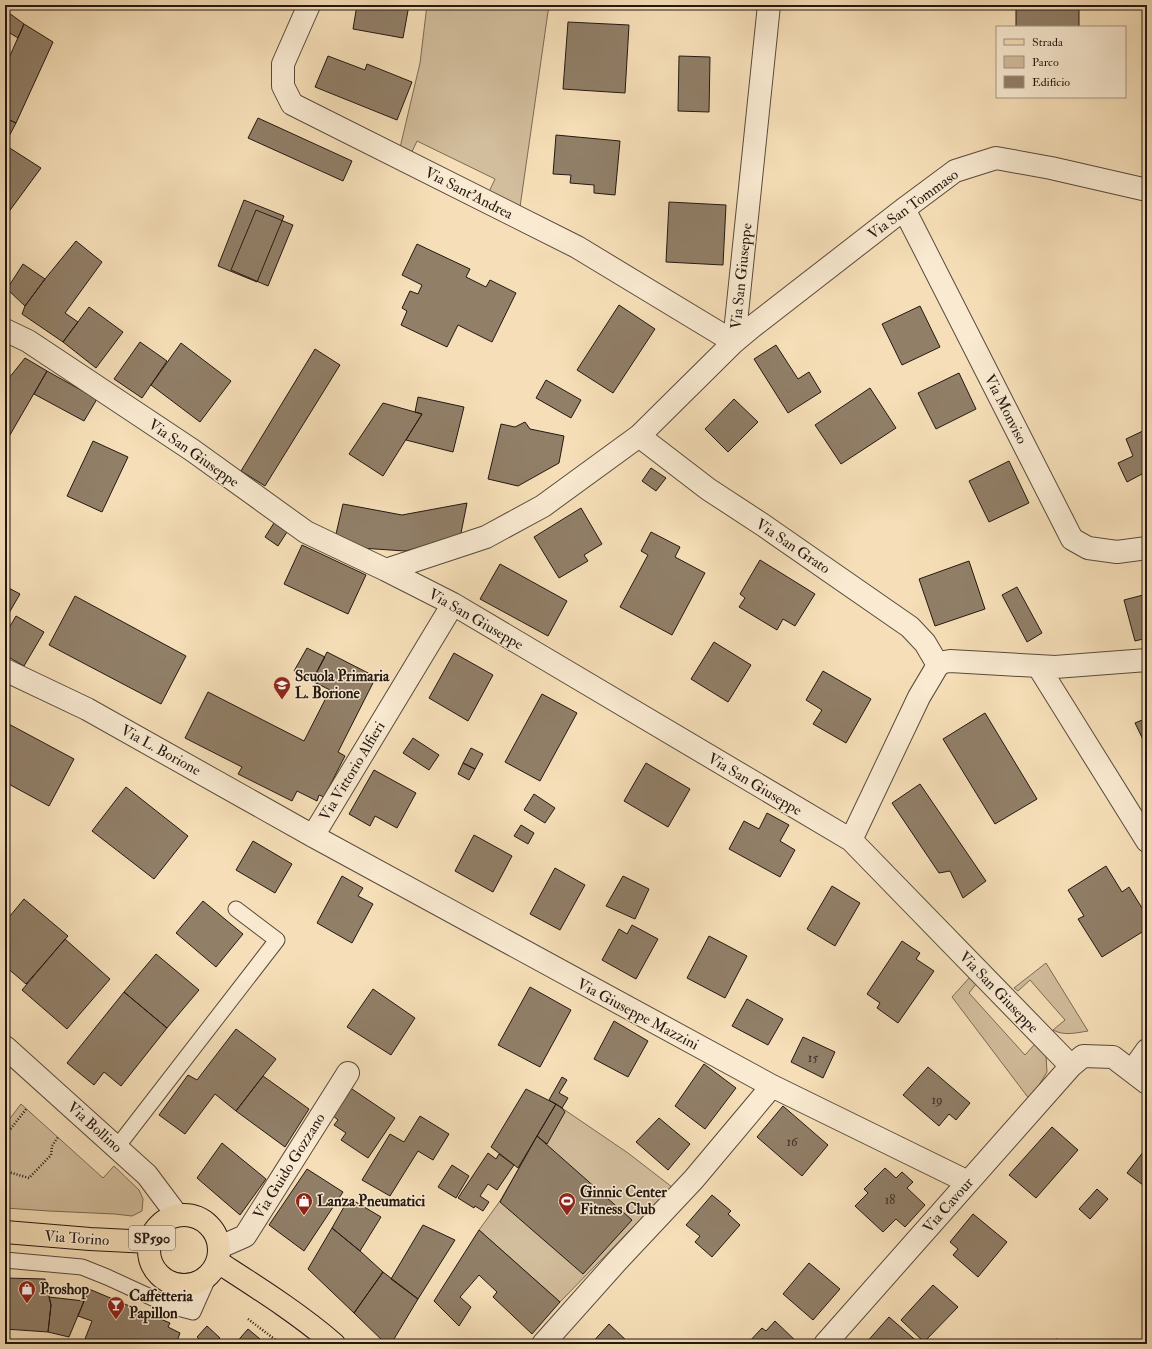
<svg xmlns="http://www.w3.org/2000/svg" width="1152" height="1349" viewBox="0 0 1152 1349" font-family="'IM FELL Double Pica',serif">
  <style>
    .green { fill: #d2bd9c; stroke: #7b6a56 }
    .building { fill: #917f68; stroke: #241811 }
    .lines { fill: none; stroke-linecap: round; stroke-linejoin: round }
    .service-casing { stroke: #584a3b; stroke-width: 17 }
    .minor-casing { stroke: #584a3b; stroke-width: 24 }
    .primary-casing { stroke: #241811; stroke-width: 24 }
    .path { stroke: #241811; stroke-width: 2.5; stroke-dasharray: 1 2; stroke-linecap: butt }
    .service { stroke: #f9ead1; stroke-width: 15 }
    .minor { stroke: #f9ead1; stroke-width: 22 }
    .primary { stroke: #f6dfb8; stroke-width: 22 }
    .labels { text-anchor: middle; stroke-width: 3; stroke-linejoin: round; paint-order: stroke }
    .number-label { font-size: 13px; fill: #3f3227 }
    .shield { fill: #f9ead1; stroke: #64574b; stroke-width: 1 }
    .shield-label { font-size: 14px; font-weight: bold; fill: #241811 }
    .street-label { font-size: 15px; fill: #241811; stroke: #f9ead1 }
    .poi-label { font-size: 15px; font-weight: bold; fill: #241811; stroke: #f9ead1; text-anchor: start }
  </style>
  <rect width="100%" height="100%" fill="#f6dfb8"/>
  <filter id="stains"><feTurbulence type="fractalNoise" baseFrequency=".005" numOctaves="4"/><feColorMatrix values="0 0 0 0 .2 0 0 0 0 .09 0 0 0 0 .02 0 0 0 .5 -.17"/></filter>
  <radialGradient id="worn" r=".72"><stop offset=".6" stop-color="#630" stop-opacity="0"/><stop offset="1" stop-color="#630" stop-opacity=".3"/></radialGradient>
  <!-- green -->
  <path class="green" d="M427,5H492L529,8L530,5H549L520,207L487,196L495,179L417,141L409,158L399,152L420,63Z
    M1046,963L1088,1031C1076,1033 1064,1036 1053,1030L1065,1020L1030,980L1018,991L1014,988Z
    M970,977L976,984L969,993L1025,1055L1035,1044L1046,1056L1047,1072L1030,1100L952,997Z
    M21,1104L103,1178L114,1166L139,1190L143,1199L142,1211L132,1216L115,1214L49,1211L5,1208V1125Z
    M556,1104L628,1153L672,1187L560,1302L479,1230L500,1201Z"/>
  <!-- building -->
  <path class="building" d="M357,5H409L403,38L353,29Z
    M1016,5H1079V27H1016Z
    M5,10L24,24L18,38L5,30Z
    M568,22L629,25L625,93L563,89Z
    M24,24L53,42L16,123L5,118V67Z
    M328,56L365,70L367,64L412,82L397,120L315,87Z
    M679,56L710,57L709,112L678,111Z
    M5,118L16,123L5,144Z
    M258,118L352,161L343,181L248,138Z
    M556,135L620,141L615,195L594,193V185L570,183L571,175L553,174Z
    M5,145L41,168L5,217Z
    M244,200L284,216L257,282L218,266Z
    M669,202L726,205L723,265L666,262Z
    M256,210L293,225L268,286L231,270Z
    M76,241L102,262L65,313L78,322L63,342L22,314L25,306L45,279Z
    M417,244L470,269L466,277L486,287L490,280L516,293L492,342L458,325L447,347L401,325L407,311L402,308L410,291L418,294L422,285L402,275Z
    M23,264L45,279L25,306L7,289Z
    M619,305L655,329L613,393L577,370Z
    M920,306L940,347L902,365L882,324Z
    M89,307L123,332L96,368L63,342Z
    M140,342L167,361L142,398L114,379Z
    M181,343L231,381L200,422L151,385Z
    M776,345L798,379L809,372L821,392L788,413L754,359Z
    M315,349L340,365L265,486L241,471Z
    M25,358L47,371L7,440L5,438V383Z
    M47,371L97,399L84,421L34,394Z
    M959,373L976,409L936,429L918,393Z
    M546,380L581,400L571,418L536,398Z
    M870,388L896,428L841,464L815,425Z
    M418,397L464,407L453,452L406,440L422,414L415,412Z
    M734,399L758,422L728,452L705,429Z
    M383,403L422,414L383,476L349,454Z
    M525,422L530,429L564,436L559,463L518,486L488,479L501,424L515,427Z
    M1147,429V484L1142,474L1127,482L1118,463L1133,456L1126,439Z
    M93,441L128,457L102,512L67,496Z
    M1009,461L1029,503L989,522L969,481Z
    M651,468L666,478L656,491L642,481Z
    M467,503L460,538L405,551L361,548L336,534L343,504L402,515Z
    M581,508L602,544L584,555L588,561L559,578L534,537Z
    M274,523L287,532L278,546L265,537Z
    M651,532L680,547L675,557L705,573L672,635L620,607L648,555L641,551Z
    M302,545L366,575L348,614L284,584Z
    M760,560L815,594L795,626L783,619L777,630L739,607L745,598L740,594Z
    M969,561L985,609L935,626L919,579Z
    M500,564L567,601L548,636L480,599Z
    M5,586L20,594L9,613L5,611Z
    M1017,587L1042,633L1027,642L1002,595Z
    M1147,594V638L1135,641L1124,600Z
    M75,596L186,656L161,704L49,645Z
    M16,616L44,632L24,666L5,655V635Z
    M714,642L751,665L728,702L691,679Z
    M307,648L325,657L312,681L294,671Z
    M327,652L376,677L338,752L345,756L324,797L319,795L317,801L297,791L292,801L238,774L242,767L185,738L208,692L304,741L330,690L312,681Z
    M454,653L493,675L468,721L429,698Z
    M823,671L871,699L846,743L813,724L822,710L806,700Z
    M542,694L577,713L540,781L505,762Z
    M985,713L1037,799L995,824L943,739Z
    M1147,718V748L1135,723Z
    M5,722L74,759L49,806L5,782Z
    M413,738L439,755L429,770L403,753Z
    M471,748L483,754L475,769L463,763Z
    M463,763L475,769L469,780L458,774Z
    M646,763L690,789L668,827L624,801Z
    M374,770L416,793L397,828L375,816L370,826L349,814Z
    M920,784L986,881L963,898L950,871L939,873L892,803Z
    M126,787L188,836L154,879L92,831Z
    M534,794L555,808L545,823L524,810Z
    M767,813L789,825L780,841L795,850L780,877L729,849L744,821L759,829Z
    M521,825L534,833L528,844L514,836Z
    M474,835L512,856L493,892L455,871Z
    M253,841L292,864L275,893L236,870Z
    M1106,866L1122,892L1129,887L1147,916V929L1102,957L1078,919L1084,916L1068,890Z
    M555,868L585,885L560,930L530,914Z
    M342,876L363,888L358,896L373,904L352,943L317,923Z
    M623,876L649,889L635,919L606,906Z
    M832,886L860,903L835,946L807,929Z
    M24,899L68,936L26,984L5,966V922Z
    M203,901L243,934L216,967L176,933Z
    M632,925L658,939L636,979L602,960L619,929L627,934Z
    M709,936L747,956L725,998L687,978Z
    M65,939L110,979L67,1029L22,990Z
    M902,941L920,953L916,959L934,971L898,1023L877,1008L880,1003L867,994Z
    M156,954L199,990L167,1028L124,992Z
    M530,987L571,1010L540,1067L498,1045Z
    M373,989L415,1018L391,1055L347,1027Z
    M124,992L167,1028L121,1086L104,1072L94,1085L67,1063Z
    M747,999L783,1019L768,1045L732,1026Z
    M614,1021L648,1041L628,1077L594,1059Z
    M236,1029L276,1059L236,1111L215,1094L185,1134L159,1115L188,1075L197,1080Z
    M803,1037L835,1052L823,1078L791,1062Z
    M704,1064L736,1088L705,1129L675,1106Z
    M928,1067L970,1103L956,1120L949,1114L939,1126L903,1095Z
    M263,1076L309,1109L285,1147L236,1111Z
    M562,1077L567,1080L559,1093L568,1098L562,1108L549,1100Z
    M349,1087L395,1118L368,1158L341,1140L346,1133L334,1125L338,1120L331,1114Z
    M526,1089L556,1104L518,1168L491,1147Z
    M556,1104L562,1108L565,1112L547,1144L537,1136Z
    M783,1106L828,1145L802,1176L757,1137Z
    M420,1116L449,1134L433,1160L418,1151L390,1196L362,1180L390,1134L404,1142Z
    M659,1118L690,1144L668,1170L636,1142Z
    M1052,1127L1078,1150L1036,1198L1009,1175Z
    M537,1136L632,1220L583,1274L500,1202Z
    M222,1143L266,1179L240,1215L197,1178Z
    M1147,1147V1188L1127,1173Z
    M488,1153L496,1159L499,1154L514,1165L497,1190L488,1184L480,1196L489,1202L483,1211L475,1206L474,1208L458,1198Z
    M452,1165L469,1176L456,1198L438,1187Z
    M885,1168L896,1178L902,1172L913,1182L907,1188L925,1205L905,1227L896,1219L883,1232L855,1206L868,1193L864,1189Z
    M307,1169L343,1192L304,1251L269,1225Z
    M1097,1189L1108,1199L1090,1219L1079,1209Z
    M712,1195L731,1211L728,1214L740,1225L712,1257L695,1242L700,1236L686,1225Z
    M349,1198L381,1217L360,1251L332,1228Z
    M973,1214L1007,1242L978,1277L953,1255L958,1249L950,1242Z
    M423,1225L455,1240L418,1299L391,1279Z
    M332,1228L360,1251L383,1272L354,1313L308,1269Z
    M479,1230L560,1302L532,1334L493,1297L497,1292L479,1275L460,1297L471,1307L459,1326L434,1301Z
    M809,1263L840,1289L813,1320L783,1294Z
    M383,1272L418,1299L391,1344H386L354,1313Z
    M5,1278L45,1279L51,1305L48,1332L5,1329Z
    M933,1285L958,1307L924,1342L901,1320Z
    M89,1289L170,1323L168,1327L180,1333L176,1344H98L85,1339L92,1321L78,1316Z
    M49,1297L84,1301L69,1337L48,1332L51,1305Z
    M889,1317L920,1344H865Z
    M775,1321L799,1344H747L762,1328L766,1331Z
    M609,1324L628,1342L626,1344H591Z
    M207,1326L220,1338L215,1344H204L197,1337Z
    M248,1329L266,1344H235Z
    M1056,1339L1079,1344H1055Z"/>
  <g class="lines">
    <!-- service casing -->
    <g class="service-casing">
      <path id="service" d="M117,1147L277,940L236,909
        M5,1260L82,1267L107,1277L170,1306L193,1312L209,1276"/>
    </g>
    <!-- minor casing -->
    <g class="minor-casing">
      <path id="minor" d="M309,5L283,64V86L292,104L577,247L734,342L752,327L904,209L955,171L996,158L1051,168L1147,190
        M904,209L1072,539L1088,548L1117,552L1147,548
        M5,330L28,341L192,450L306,532L386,570L453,604L851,840L1071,1066
        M639,436L708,489L763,525L910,627L925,643L938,665
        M386,570L486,537L543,506L639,436L734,342L769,5
        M1038,666L1147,841
        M5,670L87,709L313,836L772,1086L968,1182
        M313,836L453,604
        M851,840L919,697L938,665L944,662L950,661L1055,667L1147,660
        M5,1047L147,1175L177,1215
        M1132,1071L1147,1050
        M220,1247L245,1236L348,1073
        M543,1344L618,1260L694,1179L772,1086
        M825,1344L1071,1066L1083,1056L1113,1057L1147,1083"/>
    </g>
    <!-- primary casing -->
    <g class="primary-casing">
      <path id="primary" d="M149 1250a35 35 0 1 1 70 0a35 35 0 1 1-70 0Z
        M5,1232L90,1239L150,1242
        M218,1262C258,1288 298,1313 334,1344"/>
    </g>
    <!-- path -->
    <path class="path" d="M5,1136L27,1108
      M5,1171L29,1178L51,1155L52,1146L58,1137
      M248,1319L281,1344"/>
    <!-- service -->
    <use href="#service" class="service"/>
    <!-- minor -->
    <use href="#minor" class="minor"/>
    <!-- primary -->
    <use href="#primary" class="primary"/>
  </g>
  <!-- icons -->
  <defs>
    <g id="school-pin" transform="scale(0.9)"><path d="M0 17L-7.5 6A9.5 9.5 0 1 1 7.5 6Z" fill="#8f2418" stroke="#f9ead1"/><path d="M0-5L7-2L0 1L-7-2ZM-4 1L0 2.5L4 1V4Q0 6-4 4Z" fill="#fff"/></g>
    <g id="shop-pin" transform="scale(0.9)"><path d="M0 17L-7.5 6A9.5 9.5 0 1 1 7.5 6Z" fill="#8f2418" stroke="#f9ead1"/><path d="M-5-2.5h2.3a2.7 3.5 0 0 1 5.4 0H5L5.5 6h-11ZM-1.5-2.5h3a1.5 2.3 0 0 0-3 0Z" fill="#fff"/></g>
    <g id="stadium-pin" transform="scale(0.9)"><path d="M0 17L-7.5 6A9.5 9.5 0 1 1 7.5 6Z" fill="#8f2418" stroke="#f9ead1"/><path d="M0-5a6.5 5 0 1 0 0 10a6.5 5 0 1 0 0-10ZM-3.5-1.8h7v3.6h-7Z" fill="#fff"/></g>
    <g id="bar-pin" transform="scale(0.9)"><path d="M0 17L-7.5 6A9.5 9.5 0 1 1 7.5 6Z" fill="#8f2418" stroke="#f9ead1"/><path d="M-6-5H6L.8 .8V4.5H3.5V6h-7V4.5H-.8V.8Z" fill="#fff"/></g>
  </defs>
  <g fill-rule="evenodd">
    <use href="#school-pin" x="282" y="685"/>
    <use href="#shop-pin" x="304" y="1201"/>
    <use href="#stadium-pin" x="567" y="1201"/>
    <use href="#shop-pin" x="27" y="1289"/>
    <use href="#bar-pin" x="116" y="1305"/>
  </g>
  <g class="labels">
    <!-- number labels -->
    <g class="number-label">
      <text x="813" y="1062">15</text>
      <text x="937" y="1104">19</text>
      <text x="792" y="1146">16</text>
      <text x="890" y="1204">18</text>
    </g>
    <!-- shield labels -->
    <rect class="shield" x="129" y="1226" width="46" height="24" rx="3"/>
    <g class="shield-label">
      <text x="152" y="1243">SP590</text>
    </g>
    <!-- street labels -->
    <g class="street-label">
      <text transform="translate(469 193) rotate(27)" y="5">Via Sant'Andrea</text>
      <text transform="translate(913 204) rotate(-36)" y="5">Via San Tommaso</text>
      <text transform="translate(741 276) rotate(-84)" y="5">Via San Giuseppe</text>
      <text transform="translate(1006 409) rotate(63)" y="5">Via Monviso</text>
      <text transform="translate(194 453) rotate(35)" y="5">Via San Giuseppe</text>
      <text transform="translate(793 546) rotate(34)" y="5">Via San Grato</text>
      <text transform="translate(476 619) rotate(30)" y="5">Via San Giuseppe</text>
      <text transform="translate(161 750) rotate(29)" y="5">Via L. Borione</text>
      <text transform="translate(352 771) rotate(-59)" y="5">Via Vittorio Alfieri</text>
      <text transform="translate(755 784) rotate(31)" y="5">Via San Giuseppe</text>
      <text transform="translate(999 992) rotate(46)" y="5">Via San Giuseppe</text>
      <text transform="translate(638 1014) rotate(28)" y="5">Via Giuseppe Mazzini</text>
      <text transform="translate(95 1127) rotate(42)" y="5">Via Bollino</text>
      <text transform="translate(289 1166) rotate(-58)" y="5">Via Guido Gozzano</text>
      <text transform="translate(948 1205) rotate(-49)" y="5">Via Cavour</text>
      <text transform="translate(77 1238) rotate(4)" y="5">Via Torino</text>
    </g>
    <!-- poi labels -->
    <g class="poi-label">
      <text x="295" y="681">Scuola Primaria<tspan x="295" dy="17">L. Borione</tspan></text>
      <text x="580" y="1197">Ginnic Center<tspan x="580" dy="17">Fitness Club</tspan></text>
      <text x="317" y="1206">Lanza Pneumatici</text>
      <text x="40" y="1294">Proshop</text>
      <text x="129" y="1301">Caffetteria<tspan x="129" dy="17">Papillon</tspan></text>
    </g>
  </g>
  <!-- margin -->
  <rect width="1152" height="1349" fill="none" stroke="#f6dfb8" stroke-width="20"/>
  <rect x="6" y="6" width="1140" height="1337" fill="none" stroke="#241811" stroke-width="2"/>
  <rect x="10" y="10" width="1132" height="1329" fill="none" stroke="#241811"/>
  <!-- legend -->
  <rect x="996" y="26" width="130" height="72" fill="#f9ead1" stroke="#a49684"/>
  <rect x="1004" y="39" width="20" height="6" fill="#f6dfb8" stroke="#a49684"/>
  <text x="1032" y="46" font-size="12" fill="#241811">Strada</text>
  <rect x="1004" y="56" width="20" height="12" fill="#d2bd9c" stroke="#a49684"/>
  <text x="1032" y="66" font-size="12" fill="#241811">Parco</text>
  <rect x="1004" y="76" width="20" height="12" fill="#917f68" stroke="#a49684"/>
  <text x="1032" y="86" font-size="12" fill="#241811">Edificio</text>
  <rect width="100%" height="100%" filter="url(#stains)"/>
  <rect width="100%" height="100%" fill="url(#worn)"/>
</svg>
